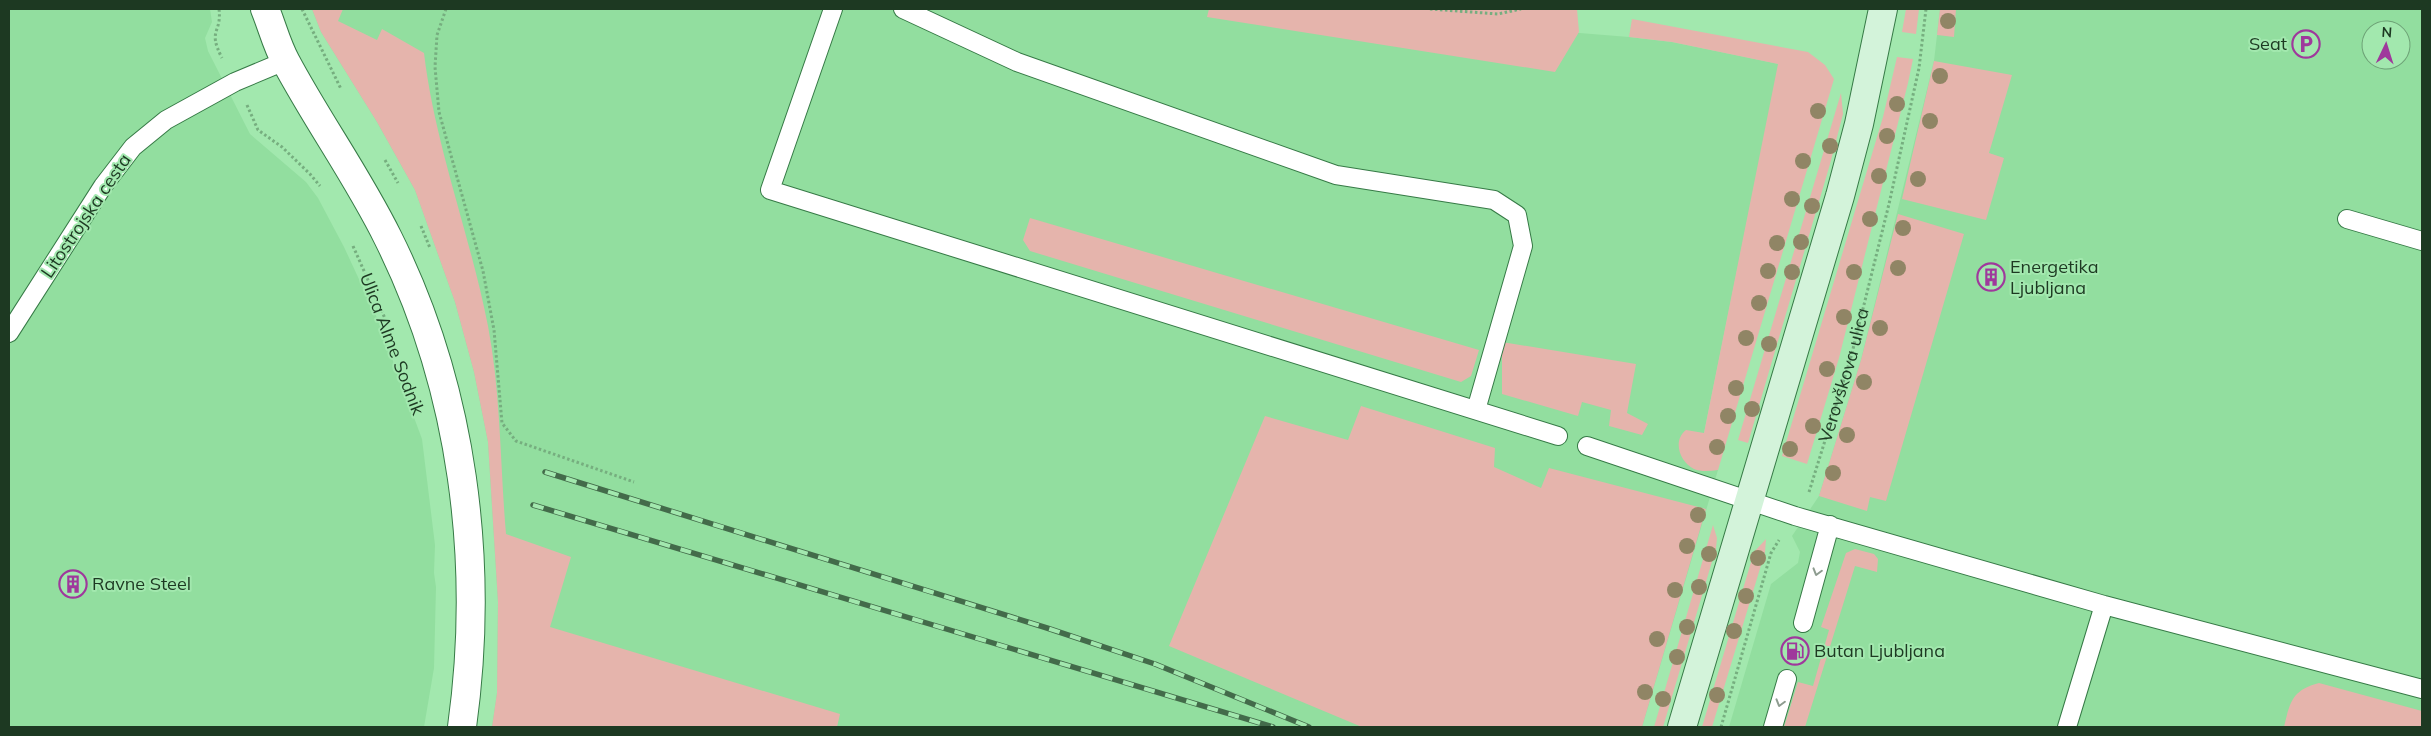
<svg xmlns="http://www.w3.org/2000/svg" width="2431" height="736" viewBox="0 0 2431 736" font-family="Mulish,sans-serif">
  <style>
    .built { fill: #92de9f; fill-rule: evenodd }
    .green { fill: #e5b4ac }
    .lines { fill: none; stroke-linecap: round; stroke-linejoin: round }
    .lane-casing { stroke: #367a46; stroke-width: 20 }
    .street-casing { stroke: #367a46; stroke-width: 30 }
    .secondary-casing { stroke: #367a46; stroke-width: 30 }
    .path { stroke: #76ae7f; stroke-width: 3; stroke-dasharray: 2.5 2.5; stroke-linecap: butt }
    .lane { stroke: #fff; stroke-width: 18 }
    .street { stroke: #fff; stroke-width: 28 }
    .secondary { stroke: #d3f3da; stroke-width: 28 }
    .rail-casing { stroke: #436b4a; stroke-width: 5.5 }
    .rail { stroke: #a2e8ae; stroke-width: 4; stroke-dasharray: 11; stroke-linecap: butt }
    .tree { fill: #908565 }
    .oneway { stroke: #8e9c90 }
    .labels { text-anchor: middle; stroke-width: 4; stroke-linejoin: round; paint-order: stroke }
    .poi-label { font-size: 18px; fill: #1d3922; stroke: #a2e8ae; text-anchor: start }
    .street-label { font-size: 18px; fill: #1d3922; stroke: #a2e8ae }
  </style>
  <rect width="100%" height="100%" fill="#a2e8ae"/>
  <!-- built -->
  <path class="built" d="M9,9H210L212,22L205,38L208,51L250,134L306,182L318,198L344,247L377,318L422,439L435,545L434,573L436,587L434,668L424,727H9Z
    M312,9H1284L1629,37L1672,42L1779,64L1704,433L1718,470L1642,727H492L497,693L498,602L488,442L474,372L455,302L415,190L377,122L321,32Z
    M1940,9H2422V727H1729L1771,584L1798,563L1800,552L1792,536L1819,496L1861,360L1934,61ZM2371,30H2401V60H2371Z"/>
  <!-- green -->
  <path class="green" d="M312,9H343L338,21L377,40L382,29L424,53C435,146 470,234 488,326C501,394 500,465 506,534L571,557L550,627L840,714L837,727H492L497,693L498,602L488,442L474,372L455,302L415,190L377,122L321,32Z
    M1209,9H1577L1579,32L1555,72L1207,17Z
    M1906,9H1919L1916,34L1902,32Z
    M1940,9H1956L1954,37L1937,35Z
    M1632,19L1808,52L1825,65L1834,79L1718,470C1710,471 1701,472 1694,469C1680,462 1672,441 1686,430L1704,433L1778,64L1672,42L1629,37Z
    M1897,57L1913,59L1908,83L1839,358L1807,464L1782,456L1883,117Z
    M1934,61L2012,75L1989,153L2004,158L1986,220L1902,199Z
    M1841,93L1843,114L1830,164L1748,443L1738,440Z
    M1898,214L1964,234L1886,501L1870,497L1867,511L1819,496L1861,360Z
    M1030,218L1479,350L1471,376L1461,382L1030,251L1023,240Z
    M1502,342L1636,364L1627,413L1648,424L1642,435L1609,426L1611,410L1582,402L1578,416L1502,394Z
    M1361,406L1495,448L1494,467L1541,488L1549,468L1706,509L1642,727H1362L1169,646L1265,416L1348,440Z
    M1713,525L1717,538L1716,548L1663,727H1654Z
    M1766,539L1765,552L1712,727H1702L1754,552Z
    M1855,549L1874,554L1878,559L1877,572L1855,566L1805,727H1784L1798,682L1813,686L1829,630L1821,627L1846,553Z
    M2319,683L2422,711V727H2284C2290,702 2292,690 2319,683Z"/>
  <g class="lines">
    <!-- lane casing -->
    <g class="lane-casing">
      <path id="lane" d="M833,9L770,190L1558,436
        M903,9L1017,62L1336,175L1494,200L1517,215L1523,246L1476,410
        M2347,219L2422,241
        M9,333L103,186L133,147L166,120L235,82L285,61
        M1587,446L1795,516L2104,605L2422,689
        M1803,623L1830,525
        M1773,727L1787,679
        M2067,727L2104,605"/>
    </g>
    <!-- street casing -->
    <g class="street-casing">
      <path id="street" d="M265,9C272,26 277,46 286,62C318,122 358,177 388,238C463,388 485,562 462,727"/>
    </g>
    <!-- secondary casing -->
    <g class="secondary-casing">
      <path id="secondary" d="M1682,727L1840,196L1859,124L1883,9"/>
    </g>
    <!-- path -->
    <g class="path">
      <path d="M219,9C222,34 207,29 222,58"/>
      <path d="M302,9L341,89"/>
      <path d="M446,9L437,35L435,67L439,112L483,271L494,330L502,423L516,441L634,482"/>
      <path d="M1430,9L1498,14L1521,9"/>
      <path d="M247,105L258,130L282,147L310,174L320,186"/>
      <path d="M385,160L398,183"/>
      <path d="M421,226L430,248"/>
      <path d="M353,246L387,323"/>
      <path id="s1" d="M1809,492L1851,357L1889,204L1919,68L1926,9"/>
      <path d="M1721,727L1771,553L1779,540"/>
    </g>
    <!-- lane -->
    <use href="#lane" class="lane"/>
    <!-- street -->
    <use href="#street" class="street"/>
    <!-- secondary -->
    <use href="#secondary" class="secondary"/>
    <!-- rail casing -->
    <g class="rail-casing">
      <path id="rail" d="M545,472L1047,628L1155,664L1309,727
        M533,505L1273,727"/>
    </g>
    <!-- rail -->
    <use href="#rail" class="rail"/>
  </g>
  <!-- trees -->
  <g class="tree">
    <circle cx="1948" cy="21" r="8"/>
    <circle cx="1940" cy="76" r="8"/>
    <circle cx="1897" cy="104" r="8"/>
    <circle cx="1818" cy="111" r="8"/>
    <circle cx="1930" cy="121" r="8"/>
    <circle cx="1887" cy="136" r="8"/>
    <circle cx="1830" cy="146" r="8"/>
    <circle cx="1803" cy="161" r="8"/>
    <circle cx="1879" cy="176" r="8"/>
    <circle cx="1918" cy="179" r="8"/>
    <circle cx="1792" cy="199" r="8"/>
    <circle cx="1812" cy="206" r="8"/>
    <circle cx="1870" cy="219" r="8"/>
    <circle cx="1903" cy="228" r="8"/>
    <circle cx="1801" cy="242" r="8"/>
    <circle cx="1777" cy="243" r="8"/>
    <circle cx="1898" cy="268" r="8"/>
    <circle cx="1768" cy="271" r="8"/>
    <circle cx="1792" cy="272" r="8"/>
    <circle cx="1854" cy="272" r="8"/>
    <circle cx="1759" cy="303" r="8"/>
    <circle cx="1844" cy="317" r="8"/>
    <circle cx="1880" cy="328" r="8"/>
    <circle cx="1746" cy="338" r="8"/>
    <circle cx="1769" cy="344" r="8"/>
    <circle cx="1827" cy="369" r="8"/>
    <circle cx="1864" cy="382" r="8"/>
    <circle cx="1736" cy="388" r="8"/>
    <circle cx="1752" cy="409" r="8"/>
    <circle cx="1728" cy="416" r="8"/>
    <circle cx="1813" cy="426" r="8"/>
    <circle cx="1847" cy="435" r="8"/>
    <circle cx="1717" cy="447" r="8"/>
    <circle cx="1790" cy="449" r="8"/>
    <circle cx="1833" cy="473" r="8"/>
    <circle cx="1698" cy="515" r="8"/>
    <circle cx="1687" cy="546" r="8"/>
    <circle cx="1709" cy="554" r="8"/>
    <circle cx="1758" cy="558" r="8"/>
    <circle cx="1699" cy="587" r="8"/>
    <circle cx="1675" cy="590" r="8"/>
    <circle cx="1746" cy="596" r="8"/>
    <circle cx="1687" cy="627" r="8"/>
    <circle cx="1734" cy="631" r="8"/>
    <circle cx="1657" cy="639" r="8"/>
    <circle cx="1677" cy="657" r="8"/>
    <circle cx="1645" cy="692" r="8"/>
    <circle cx="1717" cy="695" r="8"/>
    <circle cx="1663" cy="699" r="8"/>
  </g>
  <!-- one-way arrows -->
  <defs><path id="oneway-chevron" d="M-2-3.5L2.5 0L-2 3.5" fill="none" stroke-width="1.6" stroke-linecap="round" stroke-linejoin="round" transform="scale(1.25)"/></defs>
  <g class="oneway">
    <use href="#oneway-chevron" transform="translate(1817 572) rotate(106)"/>
    <use href="#oneway-chevron" transform="translate(1780 703) rotate(106)"/>
  </g>
  <!-- icons -->
  <defs>
    <g id="parking-ring" transform="scale(1.4375)"><circle r="9.5" fill="#a2e8ae" stroke="#9f389c" stroke-width="1.5"/><path d="M-3.5-5.5H1a3.5 3.5 0 0 1 0 7H-1V5.5H-3.5ZM-1-3.4V-.6H.8a1.4 1.4 0 0 0 0-2.8Z" fill="#9f389c"/></g>
    <g id="building-ring" transform="scale(1.4375)"><circle r="9.5" fill="#a2e8ae" stroke="#9f389c" stroke-width="1.5"/><path d="M-4-6H4V6H1V3H-1V6H-4ZM-2.5-4.3h1.7v1.8h-1.7ZM.8-4.3h1.7v1.8H.8ZM-2.5-1h1.7V.8h-1.7ZM.8-1h1.7V.8H.8Z" fill="#9f389c"/></g>
    <g id="fuel-ring" transform="scale(1.4375)"><circle r="9.5" fill="#a2e8ae" stroke="#9f389c" stroke-width="1.5"/><path d="M-5.5-6h7V0h2V4h1.3V-2.5L3-4.5l.8-.8L6-3V5H2.5V1h-1V6h-7ZM-4.2-4.7v3.2H.2V-4.7Z" fill="#9f389c"/></g>
  </defs>
  <g fill-rule="evenodd">
    <use href="#parking-ring" x="2306" y="44"/>
    <use href="#building-ring" x="1991" y="277"/>
    <use href="#building-ring" x="73" y="584"/>
    <use href="#fuel-ring" x="1795" y="651"/>
  </g>
  <g class="labels">
    <!-- poi labels -->
    <g class="poi-label">
      <text x="2287" y="50" text-anchor="end">Seat</text>
      <text x="2010" y="273">Energetika<tspan x="2010" dy="21">Ljubljana</tspan></text>
      <text x="92" y="590">Ravne Steel</text>
      <text x="1814" y="657">Butan Ljubljana</text>
    </g>
    <!-- street labels -->
    <g class="street-label">
      <text transform="translate(86 216) rotate(-56)" y="6">Litostrojska cesta</text>
      <text transform="translate(392 344) rotate(69)" y="6">Ulica Alme Sodnik</text>
      <text dy="6" stroke="none"><textPath href="#s1" startOffset="122">Verovškova ulica</textPath></text>
    </g>
  </g>
  <!-- border -->
  <rect width="2431" height="736" fill="none" stroke="#1d3922" stroke-width="20"/>
  <!-- north arrow -->
  <g transform="translate(2386 45) rotate(4)"><circle r="24" fill="#a2e8ae" stroke="#6da276"/>
  <path d="M0-4L9 19L0 12L-9 19Z" fill="#9f389c"/>
  <text y="-8" font-size="14" font-weight="bold" text-anchor="middle" fill="#1d3922">N</text>
  </g>
</svg>
